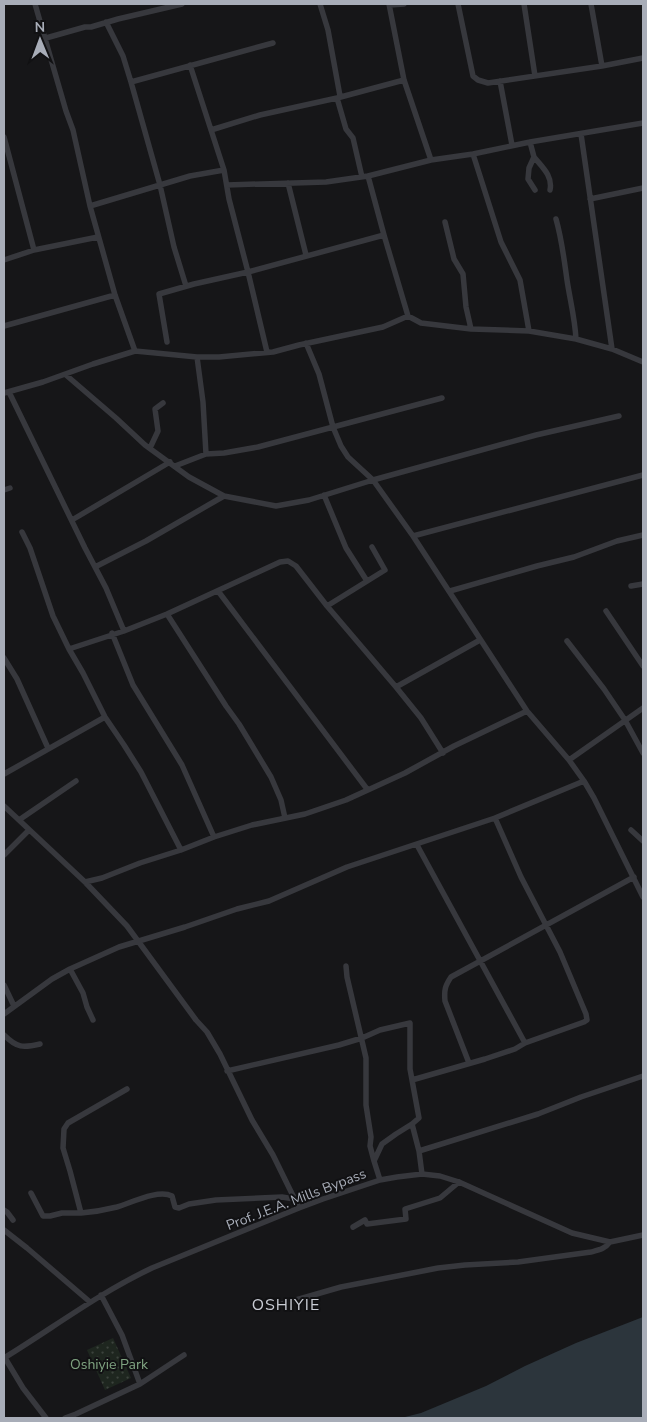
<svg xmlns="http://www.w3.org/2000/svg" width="647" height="1422" viewBox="0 0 647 1422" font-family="'Nunito Sans',sans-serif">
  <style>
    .grass { fill: url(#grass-dots) }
    .water { fill: #2c353c }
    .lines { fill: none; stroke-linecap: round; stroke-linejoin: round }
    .minor { stroke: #37383d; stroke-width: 5.5 }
    .labels { text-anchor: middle; stroke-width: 4; stroke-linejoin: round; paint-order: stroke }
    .street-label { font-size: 14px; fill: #a8adb8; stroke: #111113 }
    .park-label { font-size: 14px; fill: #7fa381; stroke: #111113 }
    .quarter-label { font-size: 16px; letter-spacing: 1px; fill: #c9ccd4; stroke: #111113 }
  </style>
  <defs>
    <pattern id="grass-dots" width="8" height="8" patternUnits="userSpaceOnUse" patternTransform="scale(1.25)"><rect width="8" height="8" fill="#1e261f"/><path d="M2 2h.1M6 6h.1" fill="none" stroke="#3c433d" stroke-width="1.8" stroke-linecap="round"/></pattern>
  </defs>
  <rect width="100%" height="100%" fill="#161618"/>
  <!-- grass -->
  <path class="grass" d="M113,1338L131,1378L105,1390L87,1350Z"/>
  <!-- water -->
  <path class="water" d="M643,1317V1418H401L421,1413L486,1386L525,1366L576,1343Z"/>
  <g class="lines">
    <!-- minor -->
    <path class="minor" d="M35,4L66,111L73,130L90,206L115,295L135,351
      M320,4L328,30L340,96
      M389,4L404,80L431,160
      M458,4L473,76L478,80L488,83L602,66L643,58
      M524,4L535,76
      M591,4L602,66
      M390,5L404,4
      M106,22L123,56L131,82L160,185L174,247L186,286
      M46,38L85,27H91L118,19L182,4
      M190,65L224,170L229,199L248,272L267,352
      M500,81L512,145
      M131,82L273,43
      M337,98L346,129L353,138L362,177
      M211,130L260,115L337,98L404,80
      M581,134L612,349
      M4,137L34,250
      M530,142L534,157L529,168L528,179L535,190
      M473,154L501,242L520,280L529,331
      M534,157C542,167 553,176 550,190
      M368,176L384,235L408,316L421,323L471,329L529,331L576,339L612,349L643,362
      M288,183L306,255
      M227,185L326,182L368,176L431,160L473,154L530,142L643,123
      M590,199L643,188
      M90,206L190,176L224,170
      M556,219C562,240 564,259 567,280C570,300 575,319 576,339
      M445,222L454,259L463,274L466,307L471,329
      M4,260L34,250L98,237
      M4,326L115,295
      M167,342L159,294L194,284L248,272L384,235
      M306,343L319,374L333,427L341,446L348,457L373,480L413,536L527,711L569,760L584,781L594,798L643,897
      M197,357L203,402L206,454L224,453L258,447L442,398
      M66,375L116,418L145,445L189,477L224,496L276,506L309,500L373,480L536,435L619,416
      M9,392L85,548L106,588L124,631
      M4,393L43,382L93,364L135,351L197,357H219L273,352L299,345L383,327L408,316
      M150,448L158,431L155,409L163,403
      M175,466L206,454
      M4,490L10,488
      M324,495L346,548L367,581
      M72,520L170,462
      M22,532L30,548L53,616L69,649L83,673L105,717L124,745L141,772L181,850
      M413,536L643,475
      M95,567L146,541L224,496
      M631,586L643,584
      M218,591L367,789
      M450,591L537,566L574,557L617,541L643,535
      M327,606L385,570L372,547
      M606,611L643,666
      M167,614L226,706L239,724L271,777L281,800L285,818
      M112,633L133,685L182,765L214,837
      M567,641L604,689L625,720L643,753
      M69,649L124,631L167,614L280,562L288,561L296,566L327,606L396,687L421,718L443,753
      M4,658L17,679L48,748
      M396,687L480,640
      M569,760L643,708
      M4,774L105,717
      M4,806L85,882L127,926L196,1020L207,1032L220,1054L252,1120L273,1155L299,1208
      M19,820L76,781
      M631,830L643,841
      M417,845L525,1043
      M4,855L29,830
      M85,882L102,878L140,863L181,850L214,837L252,825L305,814L346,800L405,773L454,746L527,711
      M346,966L347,977L366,1058V1105L371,1137L370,1146L374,1161
      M70,969L83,993L87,1007L93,1020
      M4,985L14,1006
      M4,1014L52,979L70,969L119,947L185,927L237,909L269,901L347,867L495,818L584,781
      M4,1035C17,1048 23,1048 40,1044
      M469,1063L445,1001C444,990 445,986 451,977L634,877
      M227,1071L339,1045L362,1038L380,1030L410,1023V1069L419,1118L412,1124L419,1151L422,1174
      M412,1080L485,1059L515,1049L525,1043L584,1022L587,1020L586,1014L560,952L521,877L495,818
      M419,1151L538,1114L581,1097L643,1076
      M380,1180L374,1161L382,1144L396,1134L412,1124
      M31,1193L43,1216H50L62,1213H81L70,1171L63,1148L64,1129L68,1123L127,1089
      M4,1210L7,1212L13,1220
      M81,1213C93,1212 105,1210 117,1207C131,1203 158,1189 172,1196L175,1207L179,1208L189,1204L216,1200L282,1197L294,1199
      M353,1227L365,1220L367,1224L406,1219L405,1209L440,1198L459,1182
      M4,1230L27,1248L90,1302
      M101,1295L122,1335L140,1384
      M268,1308L341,1287L438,1268L465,1265L518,1262L591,1252C599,1250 605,1249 610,1242
      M4,1358C53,1328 99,1293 152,1268L299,1208L323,1199L380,1180L397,1177L422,1174L440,1176L459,1182L572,1233L610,1242L643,1235
      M5,1358L23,1388L46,1418
      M65,1418L76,1414L140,1384L184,1355"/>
  </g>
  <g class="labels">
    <!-- street labels -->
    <g class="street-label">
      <text transform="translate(296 1199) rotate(-21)" y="5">Prof. J.E.A. Mills Bypass</text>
    </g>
    <!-- park labels -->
    <g class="park-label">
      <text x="109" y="1369">Oshiyie Park</text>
    </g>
    <!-- quarter labels -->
    <g class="quarter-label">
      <text x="286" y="1310">OSHIYIE</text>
    </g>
  </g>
  <!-- border -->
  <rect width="647" height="1422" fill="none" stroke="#a8adb8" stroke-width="10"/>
  <!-- north arrow -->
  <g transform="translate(40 40) rotate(359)" stroke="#111113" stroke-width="4" paint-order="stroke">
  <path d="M0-4L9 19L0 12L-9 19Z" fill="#a8adb8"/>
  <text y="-8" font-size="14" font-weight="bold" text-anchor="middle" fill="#a8adb8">N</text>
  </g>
</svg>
